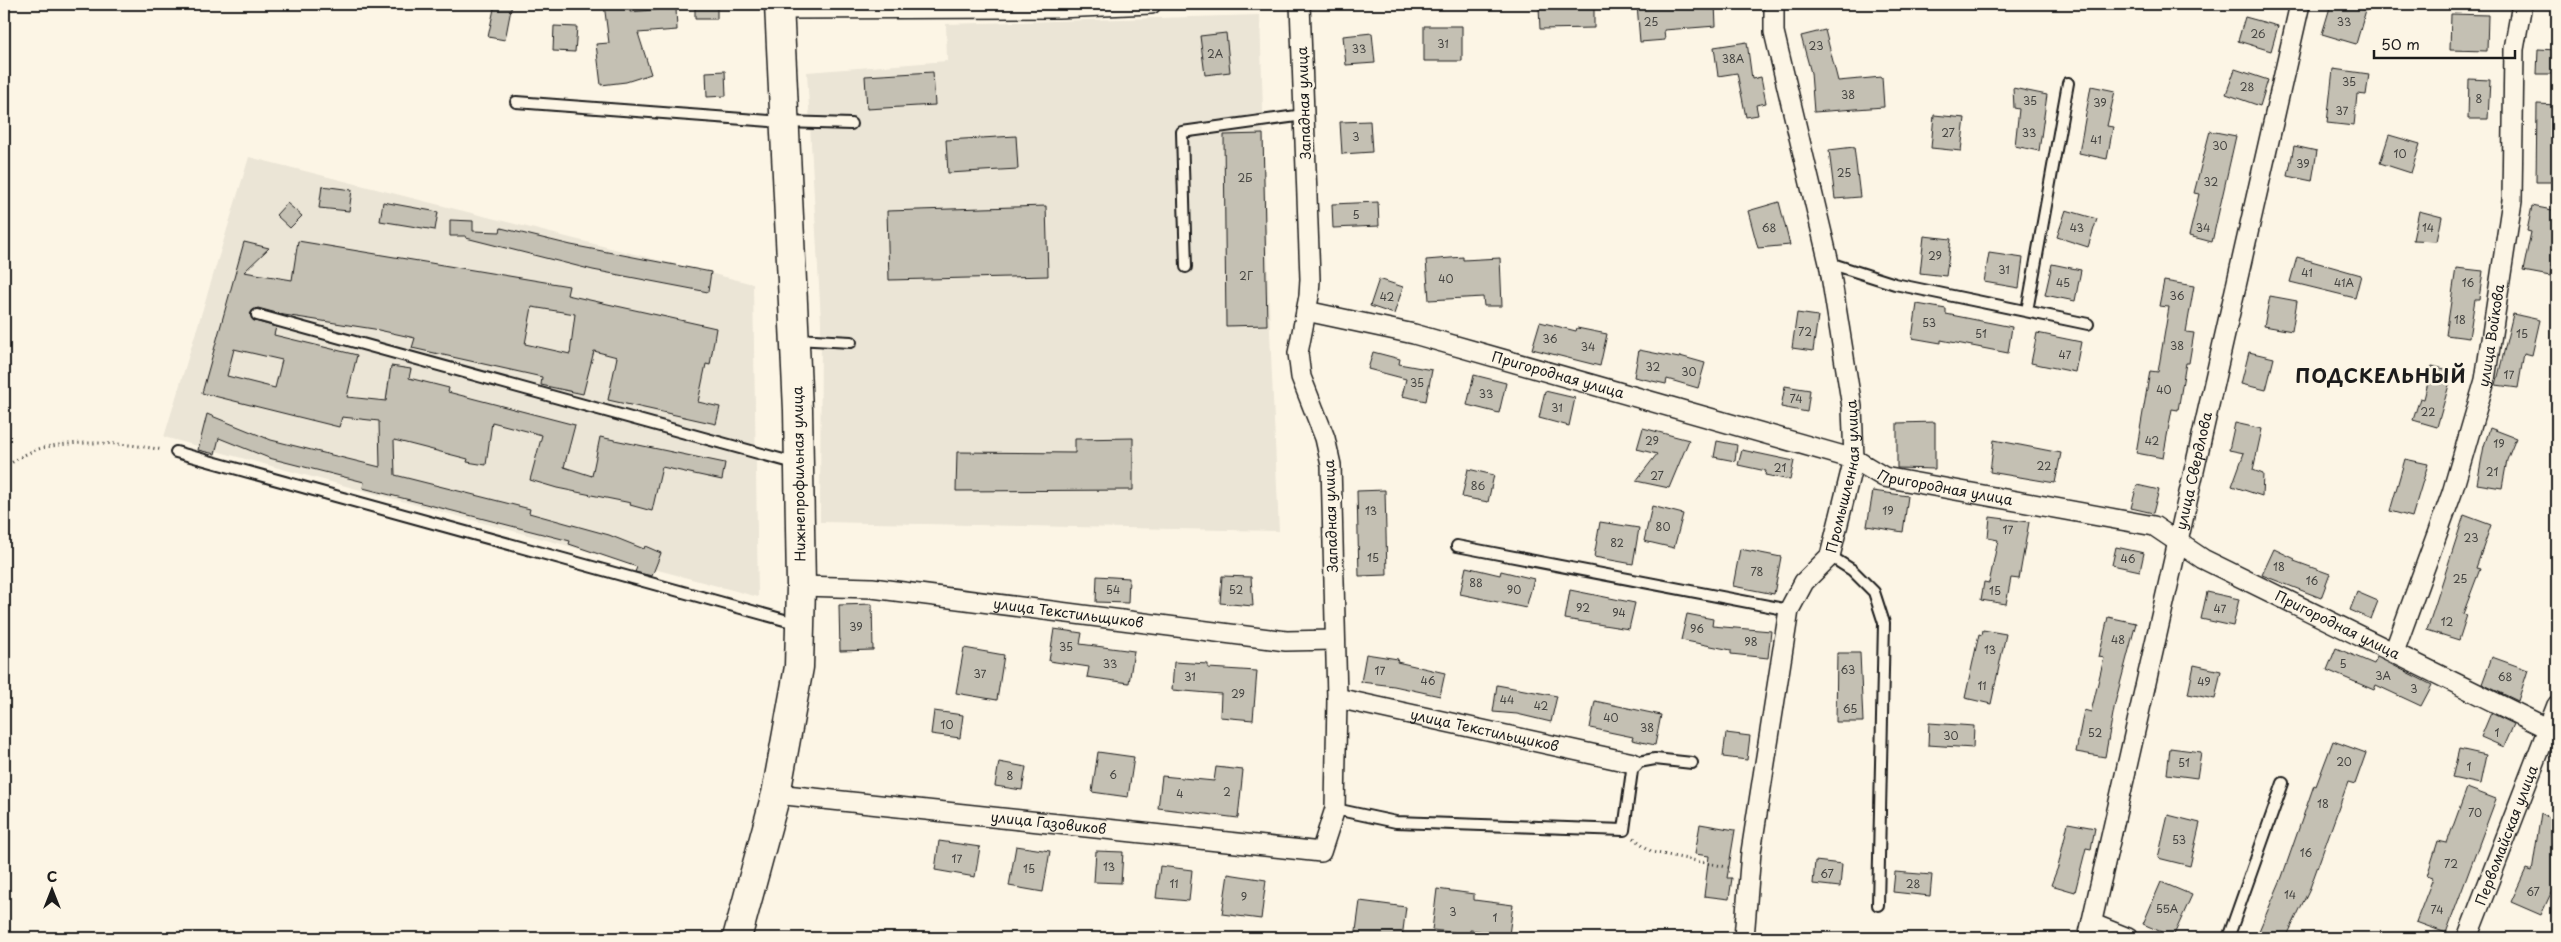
<svg xmlns="http://www.w3.org/2000/svg" width="2561" height="942" viewBox="0 0 2561 942" font-family="'Playpen Sans',sans-serif">
  <style>
    .built { fill: #ebe5d6 }
    .building { fill: #c4c0b3; stroke: #1c1c1c; fill-rule: evenodd }
    .lines { fill: none; stroke-linecap: round; stroke-linejoin: round }
    .lane-casing { stroke: #1c1c1c; stroke-width: 14 }
    .street-casing { stroke: #1c1c1c; stroke-width: 22 }
    .secondary-casing { stroke: #1c1c1c; stroke-width: 31 }
    .path { stroke: #1c1c1c; stroke-width: 3; stroke-dasharray: 1 4; stroke-linecap: butt }
    .lane { stroke: #fcf5e5; stroke-width: 10 }
    .street { stroke: #fcf5e5; stroke-width: 19 }
    .secondary { stroke: #fcf5e5; stroke-width: 28 }
    .labels { text-anchor: middle; stroke-width: 5; stroke-linejoin: round; paint-order: stroke }
    .number-label { font-size: 11px; fill: #464542 }
    .street-label { font-size: 14px; fill: #1c1c1c; stroke: #fcf5e5 }
    .district-label { font-size: 19px; font-weight: bold; letter-spacing: 1px; fill: #1c1c1c; stroke: #fcf5e5 }
  </style>
  <rect width="100%" height="100%" fill="#fcf5e5"/>
  <filter id="ink" filterUnits="userSpaceOnUse"><feTurbulence type="fractalNoise" baseFrequency=".02" numOctaves="2"/><feDisplacementMap in="SourceGraphic" scale="10" xChannelSelector="R" yChannelSelector="G"/><feConvolveMatrix kernelMatrix="1 2 1 2 8 2 1 2 1" color-interpolation-filters="sRGB"/></filter>
  <g filter="url(#ink)">
    <!-- built -->
    <path class="built" d="M1260,15L1270,332L1279,531L820,522L821,321L807,72L947,61L946,24Z
      M249,157L753,284L758,597L164,437Z"/>
    <!-- building -->
    <path class="building" d="M495,4H512L505,40L488,37Z
      M604,4H629L630,12L676,8L677,30L638,33L651,74L626,82L601,85L596,44L609,43Z
      M695,4H717V19H695Z
      M1571,4H1594V28L1540,29L1539,7L1571,6Z
      M1637,4H1715L1716,26L1664,30L1665,40L1640,42Z
      M2331,4H2344L2366,10L2356,44L2322,34Z
      M2451,14L2488,15L2487,51L2450,50Z
      M2245,17L2278,26L2271,51L2238,41Z
      M554,26L577,27L575,52L553,51Z
      M1424,26H1462V61H1424Z
      M1825,30L1838,81L1882,77L1884,107L1814,112L1811,73L1801,36Z
      M1226,33L1230,72L1205,75L1200,36Z
      M1372,33L1375,63L1346,65L1343,36Z
      M1747,42L1752,79L1761,77L1766,103L1756,105L1758,115L1746,117L1737,73L1718,76L1714,47Z
      M2538,49L2557,50V74H2537Z
      M2235,69L2268,80L2260,106L2226,94Z
      M2333,69L2369,74L2366,95L2357,94L2354,126L2327,123Z
      M725,71L726,96L707,97L706,72Z
      M933,72L935,105L867,109L865,76Z
      M2469,79L2490,80L2488,119H2468Z
      M2091,86L2115,91L2107,126L2113,127L2107,159L2079,153Z
      M2013,88L2047,95L2039,151L2015,146L2019,109L2014,108Z
      M2537,104L2557,105V182H2536Z
      M1934,115L1965,118L1961,151L1931,148Z
      M1370,121L1372,152L1342,154L1340,122Z
      M2210,131L2236,136L2212,242L2189,236L2199,194L2194,193Z
      M1263,134L1267,325L1226,326L1224,135Z
      M2389,135L2420,144L2411,173L2380,163Z
      M1016,136L1018,169L948,173L946,140Z
      M2294,146L2317,151L2312,181L2288,176Z
      M1854,147L1860,197L1835,199L1829,150Z
      M322,186L352,190L349,211L319,208Z
      M383,202L438,212L435,230L380,221Z
      M1378,202L1379,226L1333,228L1332,204Z
      M1779,202L1790,245L1758,248L1748,211Z
      M287,203L302,216L290,228L276,215Z
      M1046,206L1048,276L889,280L887,211Z
      M2532,206L2557,211V238L2550,276L2523,271L2531,232L2527,231Z
      M2066,210L2097,219L2088,247L2057,237Z
      M2419,211L2442,217L2437,241L2413,240Z
      M450,220L473,221V231L500,232L501,228L571,245L711,272L708,292L593,270L466,238V236H450Z
      M1924,236L1951,239L1946,276L1920,273Z
      M298,241L569,286L567,295L716,328L710,365L706,364L698,402L720,407L716,424L608,400L617,357L594,351L583,394L541,385L542,377L412,348L415,338L374,329L284,315L258,308L253,310L250,314L255,321L276,327L274,335L357,355L347,397L386,401L391,366L411,369L409,378L449,388L448,392L575,425L564,467L592,476L600,437L725,463L722,480L662,467L652,511L630,505L631,503L557,488L530,480L542,435L492,422L486,465L467,462L468,459L394,440L395,475L530,509L529,513L609,535L644,549L645,546L661,553L652,576L635,572L637,567L569,544L570,541L363,488L364,482L269,458L219,438L215,454L198,450L207,414L271,440L380,467L379,421L342,417L339,427L202,393L244,242L269,248L244,272L292,280ZM532,307L575,314L570,354L525,344ZM234,349L282,360L275,388L227,376Z
      M1989,253L2023,258L2019,288L1984,282Z
      M1463,257V260L1500,258L1502,306H1484L1483,297L1429,300L1426,260Z
      M2297,257L2361,275L2355,298L2290,282Z
      M2052,264L2081,270L2075,301L2045,295Z
      M2456,268L2483,271L2479,299H2475L2469,338L2446,335Z
      M1379,279L1403,287L1394,314L1370,306Z
      M2164,281L2194,286L2186,332L2194,333L2189,363H2186L2178,410L2172,409L2163,458L2136,453L2150,371L2158,372L2169,307L2159,306Z
      M2270,296L2297,301L2292,331L2264,326Z
      M1917,304L1946,309V314L2012,327L2008,353L1941,340V343L1912,338Z
      M1797,313L1818,316L1813,351L1792,348Z
      M2513,314L2540,320L2532,355L2524,353L2518,388L2496,385Z
      M1540,322L1576,331L1577,328L1607,334L1600,366L1532,349Z
      M2037,333L2081,342L2075,372L2031,363Z
      M1639,350L1679,358L1680,356L1705,363L1698,388L1667,379L1666,384L1634,377Z
      M1373,352L1400,359L1399,364L1432,370L1426,401L1402,396L1406,379L1368,369Z
      M2249,352L2274,358L2266,390L2241,384Z
      M2432,366L2453,371L2437,427L2413,420L2420,398L2424,399Z
      M1474,375L1506,383L1499,413L1467,405Z
      M1785,386L1810,390L1807,412L1781,407Z
      M1545,391L1575,398L1569,426L1539,418Z
      M1935,422V469L1897,468V423Z
      M2235,423L2262,429L2253,470L2263,474L2262,496L2232,486L2244,453L2229,450Z
      M1643,428L1689,440L1669,488L1636,481L1657,454L1637,449Z
      M2490,428L2516,438L2507,460L2502,488L2477,484L2484,446Z
      M1133,438V490L956,491L957,452L1075,453V439Z
      M1994,440L2061,453L2055,483L1990,472Z
      M1717,441L1737,445L1735,461L1714,457Z
      M1742,450L1794,461L1790,480L1765,475L1766,471L1738,465Z
      M2405,459L2428,464L2412,517L2390,511Z
      M1468,469L1494,475L1488,502L1462,497Z
      M2137,485L2159,490L2153,513L2131,508Z
      M1385,490L1387,575L1359,576L1357,491Z
      M1873,491L1908,496L1903,532L1867,526Z
      M1652,506L1683,514L1674,548L1644,541Z
      M2464,515L2491,525L2476,568L2480,569L2463,614L2467,615L2459,640L2427,630Z
      M1990,517L2029,522L2019,579L2011,578L2006,604L1981,600L1984,582L1989,583L1998,540L1988,538Z
      M1600,522L1639,528L1633,564L1594,557Z
      M2116,547L2144,553L2140,571L2112,565Z
      M1740,549L1781,557L1774,594L1733,586Z
      M2274,549L2295,559L2294,561L2330,574L2321,598L2262,575Z
      M1466,567L1500,575L1501,571L1534,579L1526,608L1460,594Z
      M1097,576L1129,578L1128,603L1096,602Z
      M1222,576L1251,577L1253,606L1220,603Z
      M1570,590L1635,603L1629,629L1565,619Z
      M2207,592L2239,599L2233,626L2201,619Z
      M2357,592L2378,601L2371,619L2350,610Z
      M872,604L873,650L840,651L839,605Z
      M1687,614L1713,619L1712,626L1771,631L1768,658L1731,654V650L1681,640Z
      M2108,617L2136,623L2115,703L2105,757L2076,752L2084,710L2091,712L2104,658L2099,657Z
      M1054,629L1082,633L1080,644L1134,651L1129,683L1087,677L1089,667L1049,661Z
      M1983,630L2006,634L1991,704L1965,698L1979,634L1982,635Z
      M964,648L1004,655L997,700L956,693Z
      M2336,648L2374,664L2377,657L2432,685L2421,706L2376,685L2374,690L2327,670Z
      M1837,653H1860L1863,722H1836Z
      M1366,654L1398,659L1397,662L1445,673L1440,696L1394,686L1361,682Z
      M2492,657L2528,670L2518,701L2482,684Z
      M1174,662L1208,664V668L1257,671L1253,720L1220,717L1221,694L1172,690Z
      M2194,665L2221,671L2215,699L2188,694Z
      M1497,685L1557,696L1551,722L1517,714L1493,712Z
      M1595,701L1661,715L1655,745L1632,740L1633,737L1590,728Z
      M934,711L963,715L960,738L931,734Z
      M2491,713L2514,724L2504,747L2481,737Z
      M1929,723L1974,726L1973,748L1928,745Z
      M1726,733L1750,736L1747,760L1723,757Z
      M2333,741L2366,753L2355,784L2348,782L2310,888L2286,938H2256L2282,877L2314,785L2316,786Z
      M2170,748L2201,752L2197,778L2167,774Z
      M2459,749L2486,755L2480,784L2452,778Z
      M1098,752L1134,757L1128,797L1092,792Z
      M999,762L1026,767L1022,790L995,786Z
      M1216,767L1243,770L1238,818L1158,808L1162,776L1214,781Z
      M2467,788L2496,799L2446,933L2416,922L2433,878L2427,876L2438,841L2447,843Z
      M2541,813L2557,822V880L2541,915L2511,902L2526,869L2532,871Z
      M2168,815L2200,823L2190,866L2158,858Z
      M2068,823L2095,828L2091,849L2086,848L2075,892L2051,885L2058,867Z
      M1700,824L1735,830L1727,878H1732L1729,899L1704,896L1709,856L1695,854Z
      M939,841L980,847L975,877L935,870Z
      M1016,846L1050,851L1043,892L1009,886Z
      M1096,851L1123,852L1121,883L1094,882Z
      M1815,861L1842,864L1840,887L1813,884Z
      M1160,866L1192,870L1189,901L1156,898Z
      M1895,872L1932,875L1930,896L1893,892Z
      M1228,874L1266,880L1261,919L1222,914Z
      M2161,882L2192,895L2173,937L2143,924Z
      M1437,889L1474,894V900L1513,905L1509,935L1470,930V934L1432,930Z
      M1360,901L1406,907L1402,938H1355Z"/>
    <g class="lines">
      <!-- lane casing -->
      <g class="lane-casing">
        <path id="lane" d="M516,102L784,122L851,124
          M1829,263L1895,284L2088,324
          M1186,267L1182,132L1304,115
          M2027,311L2068,83
          M257,315L798,464
          M795,339L851,342
          M176,452L799,624
          M1457,546L1789,610
          M1830,556L1852,570L1874,592L1884,623L1878,905
          M1335,809L1396,822L1624,830L1633,763L1655,759L1692,763
          M2228,938L2283,783"/>
      </g>
      <!-- street casing -->
      <g class="street-casing">
        <g id="street">
          <path d="M779,9L1058,8L1151,4"/>
          <path id="s1" d="M1306,311L1414,334L1854,459L1884,477L2154,526L2203,559L2557,733"/>
          <path id="s2" d="M801,586L872,588L1286,641L1334,640"/>
          <path id="s3" d="M2394,652L2452,493L2485,380L2512,201L2514,49L2522,4"/>
          <path id="s4" d="M1337,698L1633,763"/>
          <path id="s5" d="M776,794L1321,852L1335,809L1337,698L1331,465L1325,438L1301,377L1298,353L1309,296L1310,279L1300,4"/>
          <path d="M2093,924L2128,938"/>
          <path id="s6" d="M1744,938L1751,852L1789,610L1804,582L1830,556L1854,459L1852,407L1829,263L1774,32V4"/>
          <path id="s7" d="M2088,938L2300,4"/>
          <path id="s8" d="M2467,938L2557,705"/>
        </g>
      </g>
      <!-- secondary casing -->
      <g class="secondary-casing">
        <path id="secondary" d="M737,938L776,794L799,667L801,586L798,410L779,4"/>
      </g>
      <!-- path -->
      <path class="path" d="M4,468C16,459 31,450 46,447C83,440 126,443 163,450
        M1634,838L1652,852L1732,868"/>
      <!-- lane -->
      <use href="#lane" class="lane"/>
      <!-- street -->
      <use href="#street" class="street"/>
      <!-- secondary -->
      <use href="#secondary" class="secondary"/>
    </g>
  </g>
  <g class="labels">
    <!-- number labels -->
    <g class="number-label">
      <text x="1651" y="26">25</text>
      <text x="2344" y="26">33</text>
      <text x="2258" y="38">26</text>
      <text x="1443" y="48">31</text>
      <text x="1816" y="50">23</text>
      <text x="1359" y="53">33</text>
      <text x="1215" y="58">2А</text>
      <text x="1733" y="63">38А</text>
      <text x="2349" y="86">35</text>
      <text x="2247" y="91">28</text>
      <text x="1848" y="99">38</text>
      <text x="2479" y="103">8</text>
      <text x="2030" y="105">35</text>
      <text x="2100" y="107">39</text>
      <text x="2342" y="115">37</text>
      <text x="1948" y="137">27</text>
      <text x="2029" y="137">33</text>
      <text x="1356" y="141">3</text>
      <text x="2096" y="144">41</text>
      <text x="2220" y="150">30</text>
      <text x="2400" y="158">10</text>
      <text x="2303" y="168">39</text>
      <text x="1844" y="177">25</text>
      <text x="1245" y="182">2Б</text>
      <text x="2211" y="186">32</text>
      <text x="1356" y="219">5</text>
      <text x="1769" y="232">68</text>
      <text x="2077" y="232">43</text>
      <text x="2203" y="232">34</text>
      <text x="2428" y="232">14</text>
      <text x="1935" y="260">29</text>
      <text x="2004" y="274">31</text>
      <text x="2307" y="277">41</text>
      <text x="1246" y="280">2Г</text>
      <text x="1446" y="283">40</text>
      <text x="2063" y="287">45</text>
      <text x="2344" y="287">41А</text>
      <text x="2468" y="287">16</text>
      <text x="2177" y="300">36</text>
      <text x="1387" y="301">42</text>
      <text x="2460" y="324">18</text>
      <text x="1929" y="327">53</text>
      <text x="1805" y="336">72</text>
      <text x="1981" y="338">51</text>
      <text x="2522" y="338">15</text>
      <text x="1550" y="343">36</text>
      <text x="2177" y="350">38</text>
      <text x="1588" y="351">34</text>
      <text x="2065" y="359">47</text>
      <text x="1653" y="371">32</text>
      <text x="1689" y="376">30</text>
      <text x="2509" y="379">17</text>
      <text x="1417" y="387">35</text>
      <text x="2164" y="394">40</text>
      <text x="1486" y="398">33</text>
      <text x="1796" y="403">74</text>
      <text x="1557" y="412">31</text>
      <text x="2428" y="416">22</text>
      <text x="1652" y="445">29</text>
      <text x="2152" y="445">42</text>
      <text x="2499" y="448">19</text>
      <text x="2044" y="470">22</text>
      <text x="1780" y="472">21</text>
      <text x="2492" y="476">21</text>
      <text x="1657" y="480">27</text>
      <text x="1478" y="490">86</text>
      <text x="1371" y="515">13</text>
      <text x="1888" y="515">19</text>
      <text x="1663" y="531">80</text>
      <text x="2008" y="534">17</text>
      <text x="2471" y="542">23</text>
      <text x="1617" y="547">82</text>
      <text x="1373" y="562">15</text>
      <text x="2128" y="563">46</text>
      <text x="2279" y="571">18</text>
      <text x="1757" y="576">78</text>
      <text x="2460" y="583">25</text>
      <text x="2312" y="585">16</text>
      <text x="1476" y="587">88</text>
      <text x="1113" y="594">54</text>
      <text x="1236" y="594">52</text>
      <text x="1514" y="594">90</text>
      <text x="1995" y="595">15</text>
      <text x="1583" y="612">92</text>
      <text x="2220" y="613">47</text>
      <text x="1619" y="617">94</text>
      <text x="2447" y="626">12</text>
      <text x="856" y="631">39</text>
      <text x="1697" y="633">96</text>
      <text x="2118" y="644">48</text>
      <text x="1751" y="646">98</text>
      <text x="1066" y="651">35</text>
      <text x="1990" y="654">13</text>
      <text x="1110" y="668">33</text>
      <text x="2343" y="668">5</text>
      <text x="1848" y="674">63</text>
      <text x="1380" y="675">17</text>
      <text x="980" y="678">37</text>
      <text x="2383" y="680">3А</text>
      <text x="1190" y="681">31</text>
      <text x="2505" y="681">68</text>
      <text x="1428" y="685">46</text>
      <text x="2204" y="686">49</text>
      <text x="1982" y="690">11</text>
      <text x="2414" y="693">3</text>
      <text x="1238" y="698">29</text>
      <text x="1507" y="704">44</text>
      <text x="1541" y="710">42</text>
      <text x="1850" y="713">65</text>
      <text x="1611" y="722">40</text>
      <text x="947" y="729">10</text>
      <text x="1647" y="732">38</text>
      <text x="2095" y="737">52</text>
      <text x="2497" y="737">1</text>
      <text x="1951" y="740">30</text>
      <text x="2344" y="766">20</text>
      <text x="2184" y="767">51</text>
      <text x="2469" y="771">1</text>
      <text x="1113" y="779">6</text>
      <text x="1010" y="780">8</text>
      <text x="1227" y="796">2</text>
      <text x="1180" y="798">4</text>
      <text x="2323" y="808">18</text>
      <text x="2475" y="817">70</text>
      <text x="2179" y="844">53</text>
      <text x="2306" y="857">16</text>
      <text x="957" y="863">17</text>
      <text x="2451" y="868">72</text>
      <text x="1109" y="871">13</text>
      <text x="1029" y="873">15</text>
      <text x="1827" y="878">67</text>
      <text x="1174" y="888">11</text>
      <text x="1913" y="888">28</text>
      <text x="2533" y="896">67</text>
      <text x="2290" y="899">14</text>
      <text x="1244" y="901">9</text>
      <text x="2167" y="913">55А</text>
      <text x="2437" y="914">74</text>
      <text x="1453" y="916">3</text>
      <text x="1495" y="922">1</text>
    </g>
    <!-- street labels -->
    <g class="street-label">
      <text transform="translate(1304 103) rotate(-92)" y="5">Западная улица</text>
      <text dy="5" stroke="none"><textPath href="#s3" startOffset="332">улица Войкова</textPath></text>
      <text dy="5" stroke="none"><textPath href="#s1" startOffset="260">Пригородная улица</textPath></text>
      <text dy="5" stroke="none"><textPath href="#s7" startOffset="479">улица Свердлова</textPath></text>
      <text transform="translate(799 474) rotate(-91)" y="5">Нижнепрофильная улица</text>
      <text dy="5" stroke="none"><textPath href="#s6" startOffset="481">Промышленная улица</textPath></text>
      <text dy="5" stroke="none"><textPath href="#s1" startOffset="665">Пригородная улица</textPath></text>
      <text transform="translate(1331 516) rotate(-92)" y="5">Западная улица</text>
      <text dy="5" stroke="none"><textPath href="#s2" startOffset="269">улица Текстильщиков</textPath></text>
      <text dy="5" stroke="none"><textPath href="#s1" startOffset="1086">Пригородная улица</textPath></text>
      <text dy="5" stroke="none"><textPath href="#s4" startOffset="151">улица Текстильщиков</textPath></text>
      <text dy="5" stroke="none"><textPath href="#s5" startOffset="274">улица Газовиков</textPath></text>
      <text dy="5" stroke="none"><textPath href="#s8" startOffset="110">Первомайская улица</textPath></text>
    </g>
    <!-- district labels -->
    <g class="district-label">
      <text x="2381" y="383">ПОДСКЕЛЬНЫЙ</text>
    </g>
  </g>
  <!-- margin -->
  <rect width="2561" height="942" fill="none" stroke="#fcf5e5" stroke-width="20"/>
  <rect x="10" y="10" width="2541" height="922" fill="none" stroke="#1c1c1c" stroke-width="2" filter="url(#ink)"/>
  <!-- north arrow -->
  <g transform="translate(52 890)" stroke="#fcf5e5" stroke-width="4" paint-order="stroke">
  <path d="M0-4L9 19L0 12L-9 19Z" fill="#1c1c1c"/>
  <text y="-8" font-size="14" font-weight="bold" text-anchor="middle" fill="#1c1c1c">С</text>
  </g>
  <!-- scale -->
  <path d="M2374 50v8h141v-8" fill="none" stroke="#1c1c1c" stroke-width="2.5"/>
  <text x="2381" y="50" font-size="15" fill="#1c1c1c" stroke="#fcf5e5" stroke-width="4" paint-order="stroke">50 m</text>
</svg>
